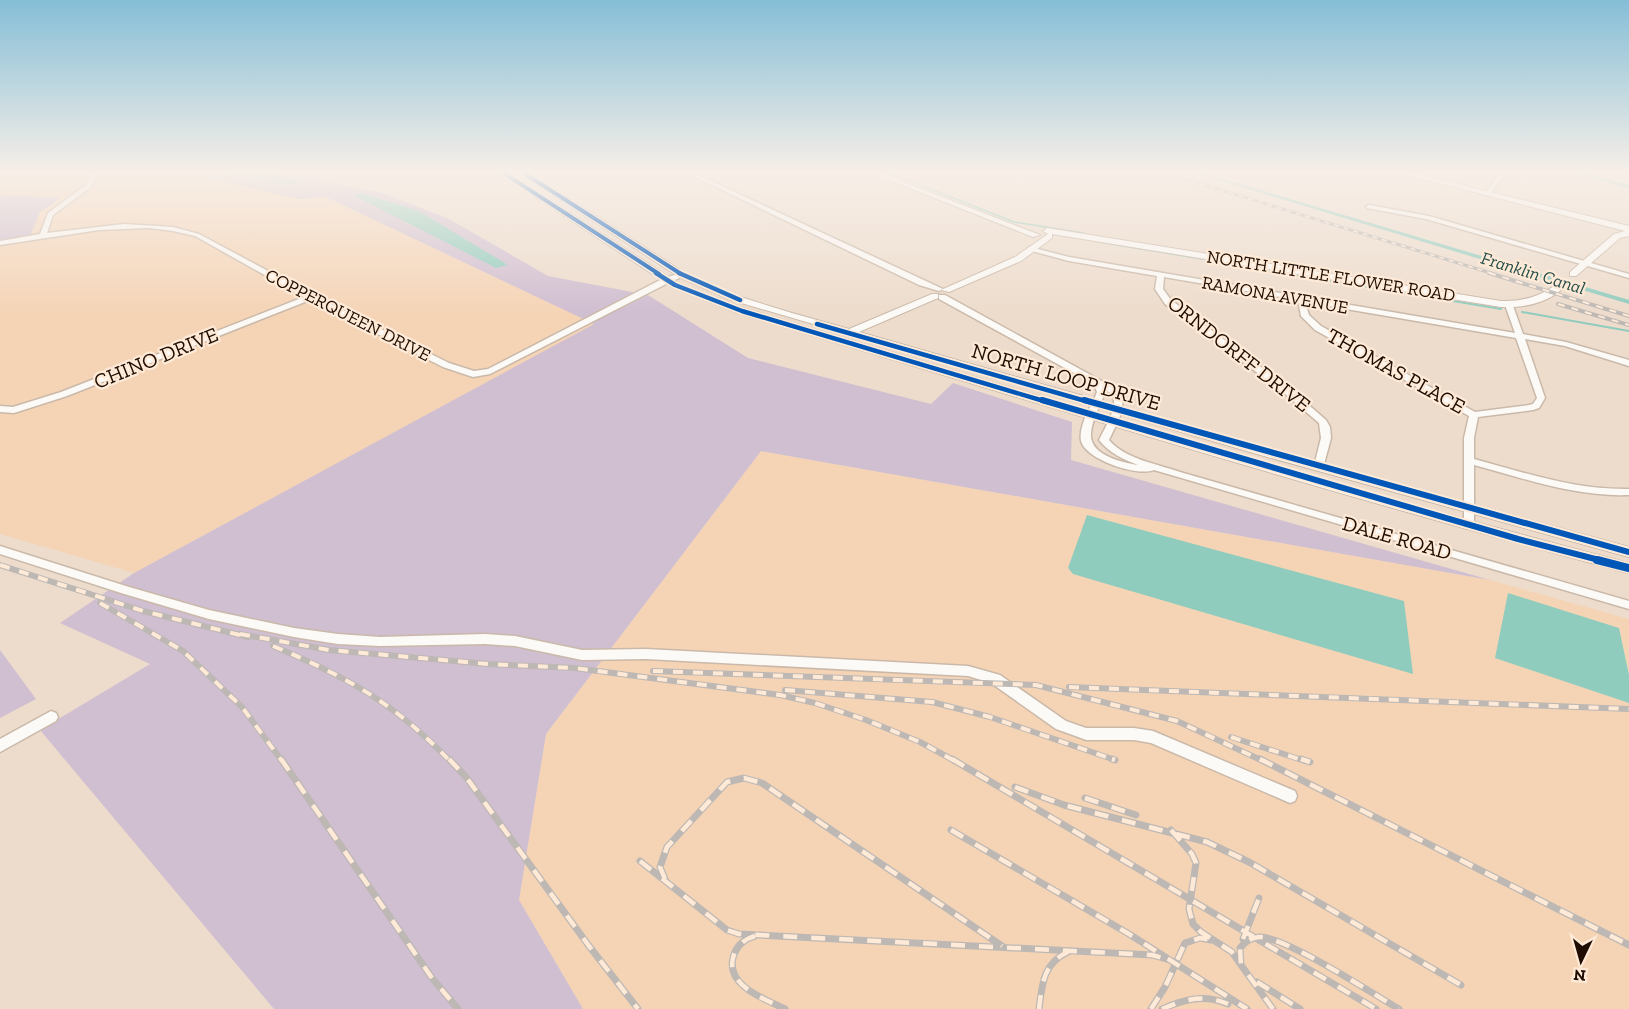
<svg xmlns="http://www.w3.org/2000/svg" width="1629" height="1009" viewBox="0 0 1629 1009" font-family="'Zilla Slab',serif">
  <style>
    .built { fill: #f5d4b6 }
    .green { fill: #d0bed1 }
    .water { fill: #90ccbe }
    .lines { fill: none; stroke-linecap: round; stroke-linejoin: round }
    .stream-far1 { stroke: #90ccbe; stroke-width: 1.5 }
    .stream { stroke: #90ccbe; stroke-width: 2 }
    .canal { fill: #90ccbe; fill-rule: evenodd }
    .street-casing { stroke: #cab9a9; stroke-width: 3 }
    .secondary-casing { stroke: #cab9a9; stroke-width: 2 }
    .primary-casing { stroke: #cab9a9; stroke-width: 2 }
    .street { fill: #fcfaf7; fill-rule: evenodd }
    .secondary { fill: #fcfaf7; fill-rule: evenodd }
    .primary { fill: #fcfaf7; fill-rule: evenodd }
    .rail-far3-casing { stroke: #bdb8b4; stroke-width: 3 }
    .rail-far2-casing { stroke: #bdb8b4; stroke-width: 4 }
    .rail-far1-casing { stroke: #bdb8b4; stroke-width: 6 }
    .rail-casing { stroke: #bdb8b4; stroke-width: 7 }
    .rail-far3 { stroke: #ffead7; stroke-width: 1.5; stroke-dasharray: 5; stroke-linecap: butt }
    .rail-far2 { stroke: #ffead7; stroke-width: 2; stroke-dasharray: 7; stroke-linecap: butt }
    .rail-far1 { stroke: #ffead7; stroke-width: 4; stroke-dasharray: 10; stroke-linecap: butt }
    .rail { stroke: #ffead7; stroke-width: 4.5; stroke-dasharray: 14; stroke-linecap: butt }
    .cycleway-far3-casing { stroke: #ffead7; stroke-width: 6 }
    .cycleway-far2-casing { stroke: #ffead7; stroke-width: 8 }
    .cycleway-far1-casing { stroke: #ffead7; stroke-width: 10 }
    .cycleway-casing { stroke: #ffead7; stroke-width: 11 }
    .cycleway-far3 { stroke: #0057b8; stroke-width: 4 }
    .cycleway-far2 { stroke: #0057b8; stroke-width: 4.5 }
    .cycleway-far1 { stroke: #0057b8; stroke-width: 6 }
    .cycleway { stroke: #0057b8; stroke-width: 8 }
    .labels { text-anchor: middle; stroke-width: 4.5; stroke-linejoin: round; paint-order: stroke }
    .far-water-label { font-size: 18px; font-style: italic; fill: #234d48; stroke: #ffead7 }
    .far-street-label { font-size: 18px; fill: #1e0d00; stroke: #ffead7 }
    .street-label { font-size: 21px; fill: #1e0d00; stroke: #ffead7 }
  </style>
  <rect width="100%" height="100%" fill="#eddccc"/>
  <!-- built -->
  <path class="built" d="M0,172H184L299,199L326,197L595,324L134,573L0,534V241L30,236L40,212L0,195Z
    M761,451L1490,580L1629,619V1009H583L519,900L546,734Z"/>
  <!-- green -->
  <path class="green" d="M184,172H282L383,193L449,219L548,276L648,295L748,358L931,404L953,383L1072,422L1071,460L1490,580L761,451L546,734L519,900L583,1009H274L40,730L150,664L60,623L134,573L594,324L326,197L299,199Z
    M0,195L61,198L40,212L30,236L0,241Z
    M0,650L36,699L0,718Z"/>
  <!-- water -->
  <path class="water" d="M220,172H259L302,180L288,186Z
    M361,193L417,210L508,265L496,268L353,195Z
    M1087,515L1404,601L1413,674L1073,574L1068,568Z
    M1508,593L1619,628L1629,675V703L1495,658Z"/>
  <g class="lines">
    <!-- stream-far1 -->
    <path class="stream-far1" d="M887,172L1014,222L1083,233
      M1099,242L1293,274"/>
    <!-- stream -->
    <path class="stream" d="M1284,273L1501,309
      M1522,312L1629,331"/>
    <!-- canal -->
    <path class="canal" d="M1192,172H1200L1629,300V304Z
      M1574,172H1582L1629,185V189Z"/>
    <!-- street casing -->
    <g class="street-casing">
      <path id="street" d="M88,172L96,173L91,187L53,215L47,233L124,224L173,227L199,234L313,295L449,363L474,371L488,369L664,278L682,273L686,275L670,282L490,374L473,377L443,367L310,300L67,396L14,413L0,412V406L13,407L61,392L304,297L195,236L173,231L149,228L99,230L0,245V241L40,234L48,213L86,185L90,174Z
        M685,172H692L943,289L939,291L919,285Z
        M1501,172H1507L1490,194H1486L1485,193Z
        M1369,205L1429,216L1629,274V278L1426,219L1367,208L1366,207Z
        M1030,247L1069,257L1515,333L1505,305L1512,303L1523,334L1566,342L1629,360V366L1565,346L1525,339L1545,398L1539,408L1533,410L1478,417L1474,438V459C1526,473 1575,490 1629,489V495C1575,497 1526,479 1474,465V525L1473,528H1465L1464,525V438L1469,416L1315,330L1301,316L1298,300L1164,277L1163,289L1171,300L1289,388L1326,420L1330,427L1331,438L1323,468H1315L1314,466L1321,438L1319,423L1283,392L1165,304L1155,289L1157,276L1069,261L1028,250V248ZM1305,302L1516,338L1537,398L1533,404L1529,405L1475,412L1321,326L1309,315Z
        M939,295H945L1118,390C1129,406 1116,424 1109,440C1125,459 1157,464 1180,472L1629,601V609L1154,470C1138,477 1086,460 1081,441C1078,425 1092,406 1097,392L1094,384L939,299ZM1105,390C1107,391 1112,393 1113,396C1118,407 1104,430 1099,440C1109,453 1123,459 1138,465C1121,462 1089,455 1091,433C1092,419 1101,405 1105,392Z
        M0,546L129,587L209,610L294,628L338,634L380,637L485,634L515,636L582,650L646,649L968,666L1000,675L1066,721L1086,728H1134L1153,731L1295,791L1297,796L1295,801L1290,803L1151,743L1134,740H1086L1081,738L1056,729L991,683L968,676L646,659L582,660L515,646L485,644L380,646L338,644L294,637L209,619L121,593L0,554Z
        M51,711L56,713L58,717L56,721L0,752V739Z"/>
    </g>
    <!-- secondary casing -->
    <g class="secondary-casing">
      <path id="secondary" d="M498,172H506L678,283L746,309C1039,396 1332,486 1629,563V573C1330,494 1035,402 738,313L672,287Z
        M518,172H526L685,273L737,296L792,313L849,329L932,294H938V298L859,332L1265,448L1629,547V557L1257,454L731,300L679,277Z
        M869,172H878L1040,235L1033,237Z
        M1047,228L1501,301C1522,302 1539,297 1557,284L1565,286C1549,303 1524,308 1501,307L1052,234V238L1021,261L949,292L941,290L1015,257L1048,234L1043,231Z
        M1629,230V236L1620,238L1576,276H1570V272L1614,234Z"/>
    </g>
    <!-- primary casing -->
    <g class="primary-casing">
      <path id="primary" d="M1396,172H1408L1629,226V232Z"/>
    </g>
    <!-- street -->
    <use href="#street" class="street"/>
    <!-- secondary -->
    <use href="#secondary" class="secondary"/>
    <!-- primary -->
    <use href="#primary" class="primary"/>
    <!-- rail-far3 casing -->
    <g class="rail-far3-casing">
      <path id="rail-far3" d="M1162,172L1494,274"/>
    </g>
    <!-- rail-far2 casing -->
    <g class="rail-far2-casing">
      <path id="rail-far2" d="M1489,273L1629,316
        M1558,304L1629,325"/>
    </g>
    <!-- rail-far1 casing -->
    <g class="rail-far1-casing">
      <path id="rail-far1" d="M0,565L143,611L248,637
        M100,603L183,651L242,707L282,761
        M240,634L329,650L488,664L575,668L780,695L815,703L866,720L920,742L955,761
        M273,646C347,677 393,702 450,761
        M653,671L1036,685L1177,721L1263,761
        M1069,687L1629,709
        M785,690L932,702L990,717L1115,760
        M1231,737L1305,761"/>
    </g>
    <!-- rail casing -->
    <g class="rail-casing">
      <path id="rail" d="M281,759L432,978L458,1009
        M449,759L466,777L589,946L638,1009
        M952,759L1376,1009
        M1112,759L1115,760
        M1260,759L1629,945
        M1301,759L1310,762
        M1015,787L1064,805L1207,842L1249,862L1461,985
        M1085,798L1136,815
        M951,830L1129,934L1247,1009
        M1171,830L1192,854L1196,863L1189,909L1193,924L1201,932L1232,952L1241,965
        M640,861L727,930L739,934L1152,955L1170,960
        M665,879L660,867L667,847L727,782L744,778L762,783L1002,946
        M755,936C744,939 736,946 733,958C726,986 765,999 785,1009
        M1243,939L1259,898
        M1257,982L1300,1009
        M1039,1009C1042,985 1043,963 1068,952
        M1151,1009L1165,987L1185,943L1200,938L1211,940
        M1162,1009C1185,999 1204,994 1228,1004
        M1273,1009L1241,965L1240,948C1246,941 1250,938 1259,937C1285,936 1373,994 1399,1009"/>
    </g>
    <!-- rail-far3 -->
    <use href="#rail-far3" class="rail-far3"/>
    <!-- rail-far2 -->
    <use href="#rail-far2" class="rail-far2"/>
    <!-- rail-far1 -->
    <use href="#rail-far1" class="rail-far1"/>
    <!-- rail -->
    <use href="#rail" class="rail"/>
    <!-- cycleway-far3 casing -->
    <g class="cycleway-far3-casing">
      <path id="cycleway-far3" d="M502,172L659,274
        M522,172L681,274"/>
    </g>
    <!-- cycleway-far2 casing -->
    <g class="cycleway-far2-casing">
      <path id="cycleway-far2" d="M656,273L675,285L742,311L1047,402
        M679,273L740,300
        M817,324L1089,402"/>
    </g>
    <!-- cycleway-far1 casing -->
    <g class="cycleway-far1-casing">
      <path id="cycleway-far1" d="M1042,400L1518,539L1603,561
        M1084,400L1629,552"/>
    </g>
    <!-- cycleway casing -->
    <g class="cycleway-casing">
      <path id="cycleway" d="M1597,560L1629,568"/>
    </g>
    <!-- cycleway-far3 -->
    <use href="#cycleway-far3" class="cycleway-far3"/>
    <!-- cycleway-far2 -->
    <use href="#cycleway-far2" class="cycleway-far2"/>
    <!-- cycleway-far1 -->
    <use href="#cycleway-far1" class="cycleway-far1"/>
    <!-- cycleway -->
    <use href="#cycleway" class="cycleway"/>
  </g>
  <!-- sky -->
  <linearGradient id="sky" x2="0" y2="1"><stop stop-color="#85bed7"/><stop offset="0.55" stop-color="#f7efe8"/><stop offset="1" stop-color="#f7efe8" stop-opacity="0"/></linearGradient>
  <rect width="1629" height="313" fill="url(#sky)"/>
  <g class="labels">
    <!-- far-water labels -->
    <g class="far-water-label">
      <text transform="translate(1533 273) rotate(17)" y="6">Franklin Canal</text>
    </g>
    <!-- far-street labels -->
    <g class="far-street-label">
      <text transform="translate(1331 276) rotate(9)" y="6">NORTH LITTLE FLOWER ROAD</text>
      <text transform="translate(1275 295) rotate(10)" y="6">RAMONA AVENUE</text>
      <text transform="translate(348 315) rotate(27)" y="6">COPPERQUEEN DRIVE</text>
    </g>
    <!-- street labels -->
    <g class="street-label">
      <text transform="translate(1239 354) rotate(38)" y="7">ORNDORFF DRIVE</text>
      <text transform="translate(156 358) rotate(-22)" y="7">CHINO DRIVE</text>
      <text transform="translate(1396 371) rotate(29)" y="7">THOMAS PLACE</text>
      <text transform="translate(1066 377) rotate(16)" y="7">NORTH LOOP DRIVE</text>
      <text transform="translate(1397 538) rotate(16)" y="7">DALE ROAD</text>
    </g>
  </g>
  <!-- north arrow -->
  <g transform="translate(1581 961) rotate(185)" stroke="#ffead7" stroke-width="4.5" paint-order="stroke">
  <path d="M0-4.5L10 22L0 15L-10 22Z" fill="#1e0d00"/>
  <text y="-9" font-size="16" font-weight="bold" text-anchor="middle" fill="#1e0d00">N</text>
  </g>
</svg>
